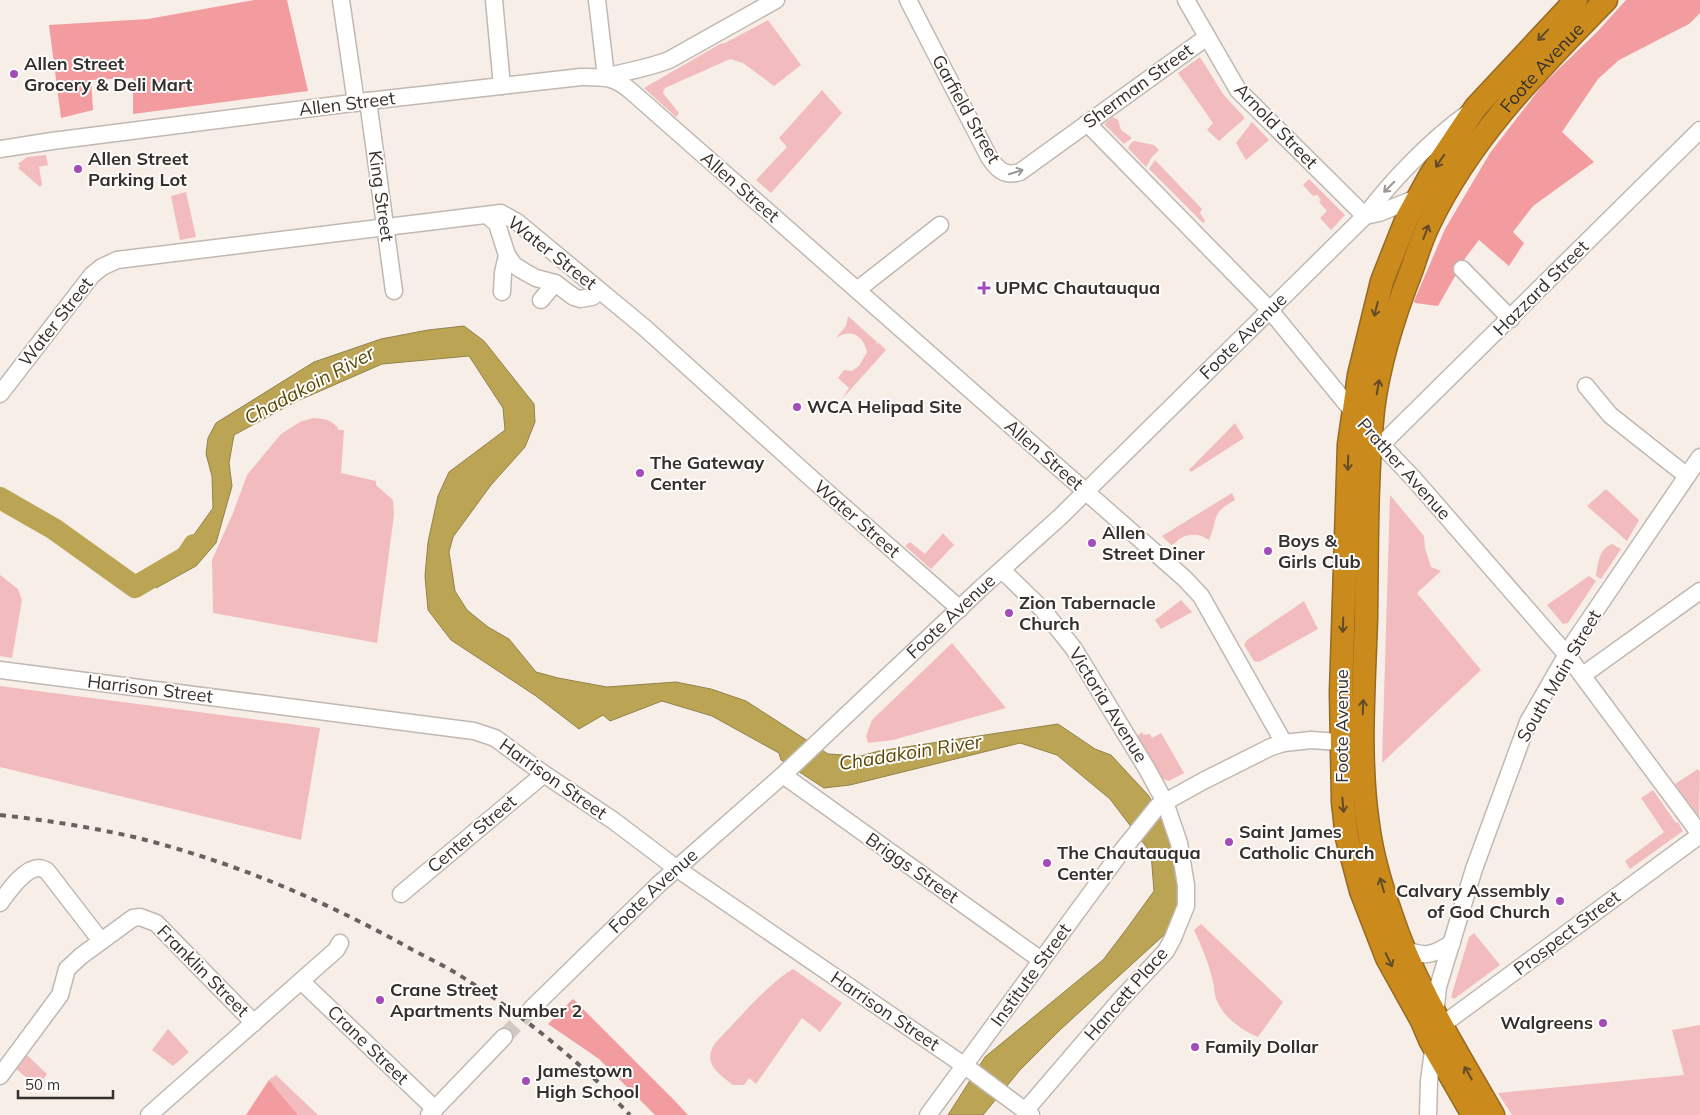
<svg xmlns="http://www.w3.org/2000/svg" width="1700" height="1115" viewBox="0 0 1700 1115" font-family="Mulish,sans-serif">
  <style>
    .green { fill: #f2bcbe }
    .forest { fill: #f29ca0 }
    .water { fill: #bba555; stroke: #928249 }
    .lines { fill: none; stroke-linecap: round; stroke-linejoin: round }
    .river { stroke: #bba555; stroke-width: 22 }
    .minor-tunnel { stroke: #d0c8c3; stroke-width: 16; stroke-dasharray: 16 8; stroke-linecap: butt }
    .minor-casing { stroke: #c1b8b2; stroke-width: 19 }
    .highway-casing { stroke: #966a22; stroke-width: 25 }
    .minor { stroke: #fff; stroke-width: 16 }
    .highway { stroke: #ca8a1c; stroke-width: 22 }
    .rail { stroke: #67625f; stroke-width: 4; stroke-dasharray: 6 6; stroke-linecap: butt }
    .oneway { stroke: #614b29 }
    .oneway2 { stroke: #9a9896 }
    .poi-dot { fill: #a24cba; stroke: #fffdfc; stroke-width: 2 }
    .labels { text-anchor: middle; stroke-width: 4; stroke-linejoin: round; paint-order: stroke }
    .poi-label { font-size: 18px; font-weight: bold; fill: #34302e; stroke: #fffdfc; text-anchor: start }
    .street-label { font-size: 18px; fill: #34302e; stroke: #fffdfc }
    .water-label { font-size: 19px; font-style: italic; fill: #574704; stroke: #fffdfc }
  </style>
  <rect width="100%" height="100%" fill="#f7eee8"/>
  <!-- green -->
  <path class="green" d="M768,20L801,65L774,86L743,63L730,59L665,88L663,93L679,113L676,117L644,88L720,44L725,43Z
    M1200,57L1223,94L1245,118L1219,141L1207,130L1213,123L1178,73Z
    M822,90L842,113L771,193L756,180L787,147L779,138Z
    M1113,117L1118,120L1121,130L1131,137V139L1124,144L1105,125V123Z
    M1252,122L1269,140L1246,160L1236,143Z
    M1134,141L1154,145L1159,150L1152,157L1146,167L1128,148L1131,143Z
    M46,155L48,165L39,167L42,184L40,187L18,168L20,166L18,164L27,157Z
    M1155,160L1202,209L1200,213L1205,221L1203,223L1149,169Z
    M1309,179L1345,215L1331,230L1320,218L1327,211L1319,202L1321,200L1317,195L1313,196L1303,185Z
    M186,192L196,237L180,240L171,196Z
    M848,316L877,342L876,344L879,343L886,350L842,399L849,388L838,378L844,370L852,371L859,366L867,352C863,335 851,328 836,338L846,326Z
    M313,418C325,419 332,419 339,430H344L341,473L376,481V485L393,500L394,515L377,643L213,613L212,560L233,513L247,475L281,434L300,422Z
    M1235,423L1244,438L1191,472L1189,470Z
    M1606,489L1639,520L1627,541L1587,506Z
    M1232,493L1235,500C1210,514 1219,517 1209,540C1200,534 1191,533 1181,538C1177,540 1176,544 1171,545L1162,536Z
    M1390,495L1424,536L1425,548L1431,567L1441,571L1417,593L1481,670L1382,763Z
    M943,533L954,545L931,569L905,546L910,542L925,554Z
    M1612,544L1621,549L1601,579L1596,576C1598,563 1599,549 1612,544Z
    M0,575L18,589L22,600L12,658L0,656Z
    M1589,576L1596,581L1568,623L1563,624L1547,605Z
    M1181,600L1192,612L1161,629L1155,620Z
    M1304,601L1318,629L1259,662L1254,661L1244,645L1247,640Z
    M952,643L1006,708L893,740L868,743L866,736L872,720Z
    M0,686L320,728L301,840L0,767Z
    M1142,732L1144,735L1150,734L1152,738L1161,733L1184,773L1169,781L1163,779L1137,736Z
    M1698,769L1700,772L1699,818L1675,784Z
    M1653,790L1676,823L1678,822L1683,831L1630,869L1625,861L1664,832L1641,798Z
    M1201,924L1283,1002L1258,1037C1243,1031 1223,1017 1217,1001C1214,995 1215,988 1213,982C1209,964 1202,947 1194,930Z
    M1474,933L1500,965L1454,999L1451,997L1469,937Z
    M793,969L842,1003L820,1032L802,1018L756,1084L749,1078L744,1085H733C718,1073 702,1063 715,1043C737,1021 766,985 793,969Z
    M1700,1025V1115H1512L1498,1093L1684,1075L1672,1030Z
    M168,1029L189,1052L173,1066L152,1050Z
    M27,1055L47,1074L38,1087L16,1069Z
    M276,1075L318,1115H298L269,1080Z"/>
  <!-- forest -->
  <path class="forest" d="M254,0H287L308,91L133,114V78L91,80L93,110L61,118L49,25L148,19Z
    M1626,0H1700V13L1689,24L1619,60L1598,79L1562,132L1594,162L1533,206L1513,232L1524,243L1509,266L1479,240L1466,257L1438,306L1415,303L1414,301L1445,229L1490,153L1544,83L1597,32Z
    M573,999L676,1102L688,1115H655L599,1059L548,1024Z
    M269,1080L298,1115H246Z"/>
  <!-- water -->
  <path class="water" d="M464,326L484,341L534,404L535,422L525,447L491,485L453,537L449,552L455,591L467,610L488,627L509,639L536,672L558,678L607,687L676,682L711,689L746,701L828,754L861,756L879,751L1058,724L1095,749L1111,755L1148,795L1164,821L1179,869V902L1175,917L1165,934L1061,1029L1020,1070L983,1115H948L985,1057L1103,960L1128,927L1154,891L1151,853L1110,799L1057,755L1020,743L850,785L824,788L781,760L779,753L712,716L662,701L610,721L603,715L579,729L536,696L451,640L428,610L425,576L428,542L438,496L449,472L505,430L503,408L469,356L382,364L295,402L234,435L229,463L232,486L216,543L196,566L156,588L213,508L212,476L206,454L208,438L216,423L314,362L381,339L428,330Z"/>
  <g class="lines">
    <!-- river -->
    <path class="river" d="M0,498L54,529L135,587L186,557L194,545"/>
    <!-- minor-tunnel -->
    <path class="minor-tunnel" d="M504,1037L531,1009"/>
    <!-- minor casing -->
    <g class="minor-casing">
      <g id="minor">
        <path d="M341,0L356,103"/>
        <path d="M494,0L502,86"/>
        <path d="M597,0L606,77C627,71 649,68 669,60L776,0"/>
        <path d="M908,0L989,157C997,169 1004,177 1020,172L1207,37"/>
        <path d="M1186,0L1238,90L1365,216"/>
        <path d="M368,101L394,291"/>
        <path d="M1087,123L1269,309L1372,435L1414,479L1567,655L1700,834"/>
        <path d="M0,149L52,141L368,101L581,77C604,77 614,76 632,92L1184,578L1201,596L1284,743"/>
        <path d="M487,215L497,224L507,255L514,265L525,272L536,278L555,283L574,297L580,299L592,297L600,291"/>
        <path d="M1365,216L1379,213L1424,195"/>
        <path d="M1462,269L1511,319"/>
        <path d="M857,290L940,225"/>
        <path d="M502,292L503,273L507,255"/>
        <path d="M541,300L555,283"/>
        <path d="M1586,386L1610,415L1687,476"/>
        <path d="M0,394L92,275L102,267L117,260L501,213L517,222L645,328L812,479L960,609"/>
        <path d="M1381,445L1700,130"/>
        <path d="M1002,570L1043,610L1074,649L1147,769L1165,802L1179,843L1186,885V906L1173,938L1166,951L1121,999L1025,1111"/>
        <path d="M0,670L474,731L495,738L544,774L614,821L676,868L965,1066L1031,1115"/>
        <path d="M1583,675L1700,591"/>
        <path d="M783,775L1041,960"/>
        <path d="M401,894L544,774"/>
        <path d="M0,903C8,892 24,868 39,868C42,868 45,870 47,871L101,941"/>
        <path d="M1404,949C1426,958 1433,955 1452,943"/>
        <path d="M301,981L435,1109"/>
        <path id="s1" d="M531,1009L659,884L783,775L980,589L1060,517L1365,216C1392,180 1430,141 1467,114"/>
        <path d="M1435,1016L1438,987L1474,869L1528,722L1574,642L1700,457"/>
        <path d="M1434,1031L1700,835"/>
        <path d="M0,1076L60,995L67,969L81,956L133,918L140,917L156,923L254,1023"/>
        <path d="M149,1115L336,950L340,943"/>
        <path d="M429,1115L504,1037"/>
        <path d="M928,1115L1121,852L1158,806L1203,781L1271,747L1284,743L1311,740L1352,743"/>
        <path d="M1428,1115L1429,1081L1434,1043"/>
      </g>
    </g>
    <!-- highway casing -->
    <g class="highway-casing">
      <g id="highway">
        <path d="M1473,1115L1430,1040L1422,1021L1387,958L1361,891L1347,838L1343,802L1341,692L1349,444L1359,375L1382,281L1407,218L1430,176L1476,107L1576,0"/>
        <path id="s2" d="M1493,1115C1456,1050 1414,985 1391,914C1381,886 1372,855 1368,825C1358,756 1364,687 1366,618C1367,549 1366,479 1373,410C1379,361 1394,315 1412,269C1417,254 1422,238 1429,224C1471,136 1539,69 1606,0"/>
      </g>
    </g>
    <!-- minor -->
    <use href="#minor" class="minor"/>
    <!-- highway -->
    <use href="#highway" class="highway"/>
    <!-- rail -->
    <path class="rail" d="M0,815C45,820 90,827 134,837C231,861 324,900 411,949C430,959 449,968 467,980C508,1006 548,1037 585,1070C601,1084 615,1100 630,1115"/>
  </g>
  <!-- one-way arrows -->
  <defs><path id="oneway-shaft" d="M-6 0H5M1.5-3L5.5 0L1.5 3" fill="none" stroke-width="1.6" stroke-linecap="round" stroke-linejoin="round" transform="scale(1.25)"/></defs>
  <g class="oneway">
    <use href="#oneway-shaft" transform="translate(1543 35) rotate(134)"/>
    <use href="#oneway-shaft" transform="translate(1440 161) rotate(124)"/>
    <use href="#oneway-shaft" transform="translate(1426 232) rotate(-69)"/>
    <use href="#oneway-shaft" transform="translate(1376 309) rotate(104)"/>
    <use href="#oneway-shaft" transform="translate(1378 387) rotate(-80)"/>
    <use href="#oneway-shaft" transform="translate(1348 463) rotate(92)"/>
    <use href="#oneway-shaft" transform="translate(1343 625) rotate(92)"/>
    <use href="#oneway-shaft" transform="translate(1363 707) rotate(-88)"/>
    <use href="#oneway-shaft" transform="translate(1343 805) rotate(85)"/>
    <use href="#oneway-shaft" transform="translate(1382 885) rotate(-106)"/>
    <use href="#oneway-shaft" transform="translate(1389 960) rotate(64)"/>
    <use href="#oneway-shaft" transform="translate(1468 1073) rotate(-120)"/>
  </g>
  <g class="oneway2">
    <use href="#oneway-shaft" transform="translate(1016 172) rotate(-18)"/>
    <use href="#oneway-shaft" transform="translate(1389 187) rotate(135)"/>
  </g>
  <!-- markers -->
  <g class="poi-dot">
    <circle cx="14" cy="74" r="5"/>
    <circle cx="78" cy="169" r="5"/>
    <path d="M981.5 280.5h5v5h5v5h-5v5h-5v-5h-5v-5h5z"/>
    <circle cx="797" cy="407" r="5"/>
    <circle cx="640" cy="473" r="5"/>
    <circle cx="1092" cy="543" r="5"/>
    <circle cx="1268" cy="551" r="5"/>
    <circle cx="1009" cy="613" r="5"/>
    <circle cx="1229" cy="842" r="5"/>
    <circle cx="1047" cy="863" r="5"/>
    <circle cx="1560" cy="901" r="5"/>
    <circle cx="380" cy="1000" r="5"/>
    <circle cx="1603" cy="1023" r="5"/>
    <circle cx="1195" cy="1047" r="5"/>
    <circle cx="526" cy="1081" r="5"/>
  </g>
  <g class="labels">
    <!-- poi labels -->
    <g class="poi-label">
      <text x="24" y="70">Allen Street<tspan x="24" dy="21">Grocery &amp; Deli Mart</tspan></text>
      <text x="88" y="165">Allen Street<tspan x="88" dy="21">Parking Lot</tspan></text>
      <text x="995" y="294">UPMC Chautauqua</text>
      <text x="807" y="413">WCA Helipad Site</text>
      <text x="650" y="469">The Gateway<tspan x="650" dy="21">Center</tspan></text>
      <text x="1102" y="539">Allen<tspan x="1102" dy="21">Street Diner</tspan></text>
      <text x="1278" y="547">Boys &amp;<tspan x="1278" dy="21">Girls Club</tspan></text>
      <text x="1019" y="609">Zion Tabernacle<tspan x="1019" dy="21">Church</tspan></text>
      <text x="1239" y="838">Saint James<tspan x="1239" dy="21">Catholic Church</tspan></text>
      <text x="1057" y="859">The Chautauqua<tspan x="1057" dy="21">Center</tspan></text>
      <text x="1550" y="897" text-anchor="end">Calvary Assembly<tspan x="1550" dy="21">of God Church</tspan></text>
      <text x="390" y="996">Crane Street<tspan x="390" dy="21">Apartments Number 2</tspan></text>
      <text x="1593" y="1029" text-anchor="end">Walgreens</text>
      <text x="1205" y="1053">Family Dollar</text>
      <text x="536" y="1077">Jamestown<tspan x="536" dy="21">High School</tspan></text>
    </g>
    <!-- street labels -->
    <g class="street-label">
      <text dy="6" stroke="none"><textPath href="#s2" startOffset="1122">Foote Avenue</textPath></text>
      <text transform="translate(1138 86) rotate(-36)" y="6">Sherman Street</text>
      <text transform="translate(347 104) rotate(-7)" y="6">Allen Street</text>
      <text transform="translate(966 109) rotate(61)" y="6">Garfield Street</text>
      <text transform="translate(1276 126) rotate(46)" y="6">Arnold Street</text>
      <text transform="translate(740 187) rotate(41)" y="6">Allen Street</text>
      <text transform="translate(381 196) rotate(82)" y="6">King Street</text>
      <text transform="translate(552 253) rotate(38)" y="6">Water Street</text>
      <text transform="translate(1541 288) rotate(-45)" y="6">Hazzard Street</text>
      <text transform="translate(56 322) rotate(-52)" y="6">Water Street</text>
      <text dy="6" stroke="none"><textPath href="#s1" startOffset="980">Foote Avenue</textPath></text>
      <text transform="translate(1044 455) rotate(41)" y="6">Allen Street</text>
      <text transform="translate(1404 469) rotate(48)" y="6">Prather Avenue</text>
      <text transform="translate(857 519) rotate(41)" y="6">Water Street</text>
      <text dy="6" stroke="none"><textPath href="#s1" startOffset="575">Foote Avenue</textPath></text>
      <text transform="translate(1559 676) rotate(-60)" y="6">South Main Street</text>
      <text transform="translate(150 689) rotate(7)" y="6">Harrison Street</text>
      <text transform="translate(1108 705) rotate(58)" y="6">Victoria Avenue</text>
      <text transform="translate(1342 726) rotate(-90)" y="6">Foote Avenue</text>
      <text transform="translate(553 779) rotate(35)" y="6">Harrison Street</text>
      <text transform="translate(472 834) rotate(-40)" y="6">Center Street</text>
      <text transform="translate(912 868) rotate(35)" y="6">Briggs Street</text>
      <text dy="6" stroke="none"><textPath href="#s1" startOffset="170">Foote Avenue</textPath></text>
      <text transform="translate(1567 933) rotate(-37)" y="6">Prospect Street</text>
      <text transform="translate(203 971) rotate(45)" y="6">Franklin Street</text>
      <text transform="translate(1031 975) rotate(-54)" y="6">Institute Street</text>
      <text transform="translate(1126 994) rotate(-49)" y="6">Hancett Place</text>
      <text transform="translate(885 1011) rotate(34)" y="6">Harrison Street</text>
      <text transform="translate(368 1045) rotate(44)" y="6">Crane Street</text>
    </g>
    <!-- water labels -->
    <g class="water-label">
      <text transform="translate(309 385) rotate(-28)" y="7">Chadakoin River</text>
      <text transform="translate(910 752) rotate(-9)" y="7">Chadakoin River</text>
    </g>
  </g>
  <!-- scale -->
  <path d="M18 1090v8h95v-8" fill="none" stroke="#34302e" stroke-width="2.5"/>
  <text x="25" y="1090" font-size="15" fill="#34302e" stroke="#fffdfc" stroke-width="4" paint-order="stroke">50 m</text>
</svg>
